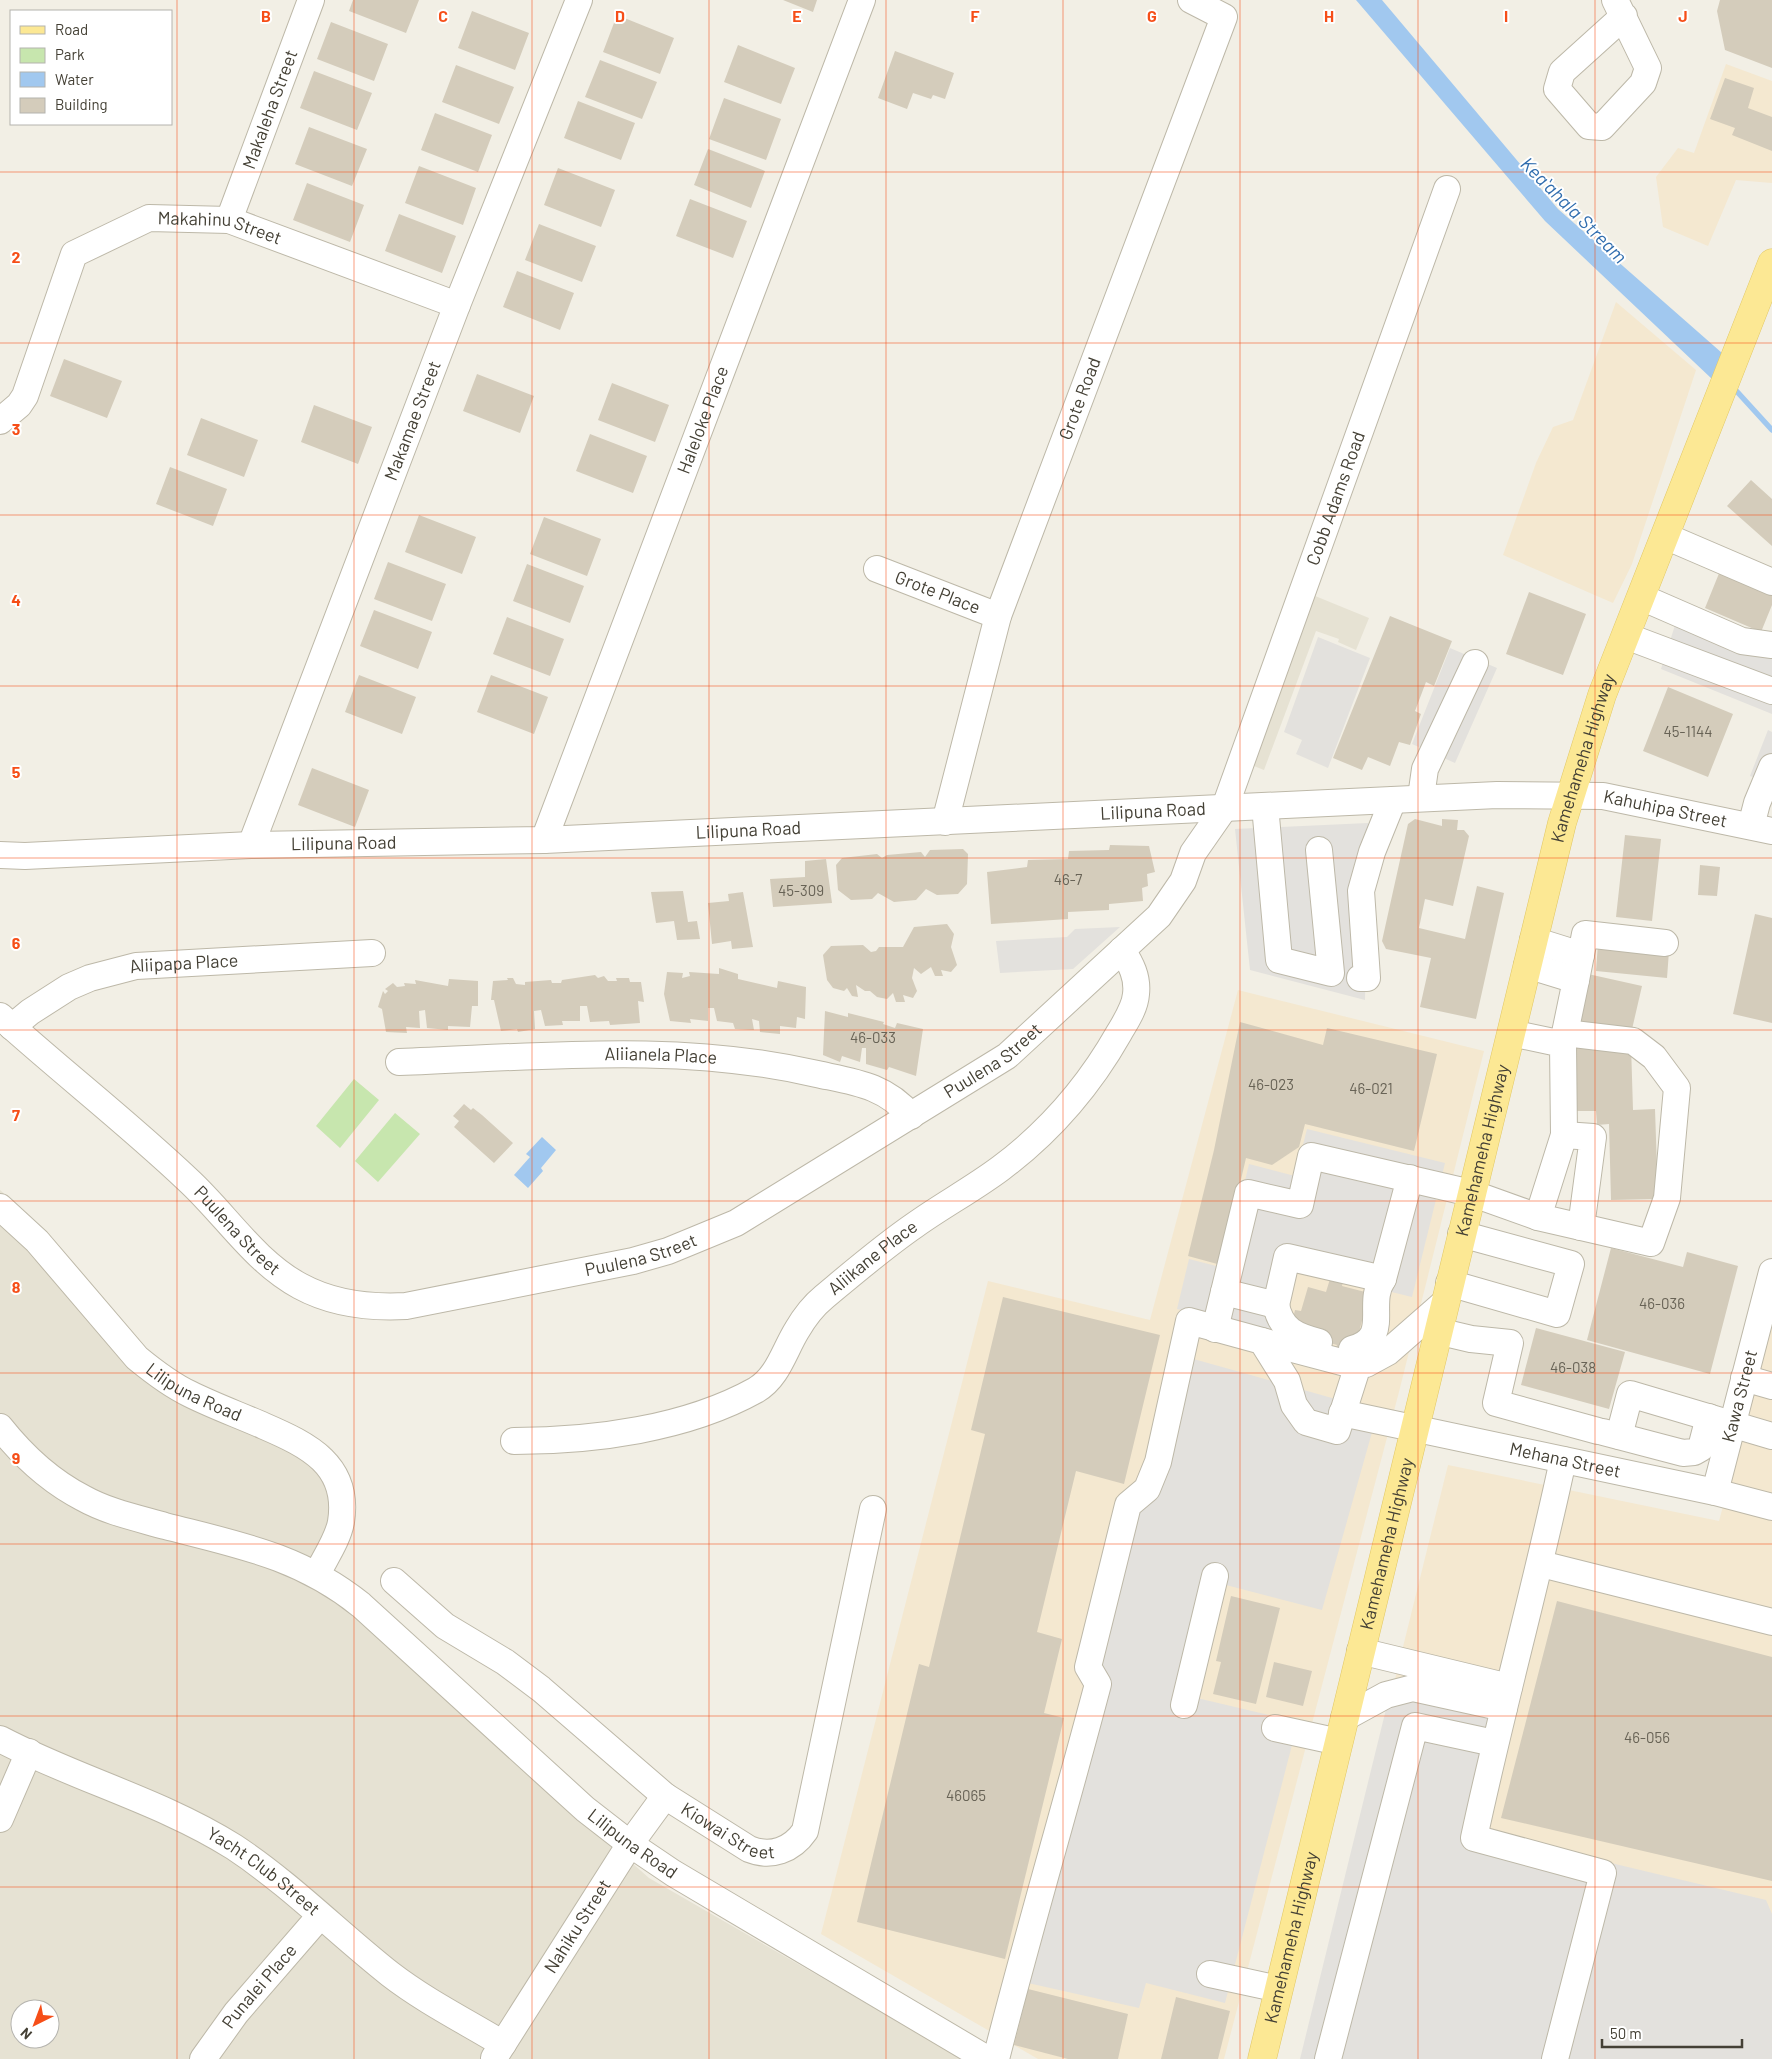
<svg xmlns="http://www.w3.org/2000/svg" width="1772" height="2059" viewBox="0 0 1772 2059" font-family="Barlow,sans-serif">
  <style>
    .residential { fill: #e6e2d3; fill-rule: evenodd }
    .commercial { fill: #f4e8d0 }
    .green { fill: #c7e6ae }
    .parking { fill: #e3e1dd }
    .water { fill: #a1c8ef }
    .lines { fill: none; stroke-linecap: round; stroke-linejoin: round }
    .stream { stroke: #a1c8ef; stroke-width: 5.5 }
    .building { fill: #d4ccbb }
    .minor-casing { stroke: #bdb8a8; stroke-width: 28 }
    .major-casing { stroke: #e1c764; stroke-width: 29 }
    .minor { stroke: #fff; stroke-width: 26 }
    .major { stroke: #fce894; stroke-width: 28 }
    .grid { fill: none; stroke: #f64e18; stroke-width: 1; stroke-opacity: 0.55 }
    .labels { text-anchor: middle; stroke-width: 4; stroke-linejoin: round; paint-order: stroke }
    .number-label { font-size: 15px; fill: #686356 }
    .street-label { font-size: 18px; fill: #444035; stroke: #fff }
    .water-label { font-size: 19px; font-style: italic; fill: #306dae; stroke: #fff }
    .grid-label { font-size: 16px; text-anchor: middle; font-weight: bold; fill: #f64e18; stroke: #fff; stroke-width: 4; stroke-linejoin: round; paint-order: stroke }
  </style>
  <rect width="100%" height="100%" fill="#f2efe5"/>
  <!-- residential -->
  <path class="residential" d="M1298,589L1369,618L1356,650L1338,642L1339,639L1316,631L1264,770L1249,764Z
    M0,1190L46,1232L146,1349L161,1362L196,1383L305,1430L329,1446L338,1457L345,1470L353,1528L324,1590L649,1878L963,2059H0ZM20,2009H50V2039H20Z"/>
  <!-- commercial -->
  <path class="commercial" d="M1726,64L1772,81V183L1736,180L1708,246L1663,227L1656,177L1678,148L1694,153Z
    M1616,302L1696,370L1632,564L1613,603L1503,555L1536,463L1553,427L1573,420Z
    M1238,990L1484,1051L1400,1388L1224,2059H1038L821,1934L988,1281L1150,1320Z
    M1772,1325V2059H1301L1448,1465L1719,1521Z"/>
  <!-- green -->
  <path class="green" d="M354,1079L379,1100L340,1148L316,1126Z
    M395,1113L420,1134L378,1182L355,1161Z"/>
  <!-- parking -->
  <path class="parking" d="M1677,619L1772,656V714L1661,669Z
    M1318,637L1370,658L1328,768L1296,754L1302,740L1284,732Z
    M1450,648L1497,668L1455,763L1412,744Z
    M1768,730L1772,732V784L1750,776Z
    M1368,823L1365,1000L1250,970L1235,829Z
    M1120,927L1073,969L1000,973L996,941L1067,937L1075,929Z
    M1307,1129L1445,1163L1412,1297L1297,1269L1281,1334L1177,1309L1189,1259L1224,1268L1249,1164L1295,1176Z
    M1190,1358L1378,1411L1322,1610L1226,1585L1197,1698L1298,1722L1225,2003L1146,1983L1139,2008L1028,1983L1099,1712L1081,1670L1116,1514L1155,1486Z
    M1390,1693L1512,1719L1485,1833L1766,1900L1772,1914V2059H1300Z"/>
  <!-- water -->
  <path class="water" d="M1356,0H1382L1558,209L1722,353L1712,379L1545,221Z
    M542,1137L556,1150L541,1168L543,1171L528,1188L514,1175L530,1157L526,1154Z"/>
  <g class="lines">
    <!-- stream -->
    <path class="stream" d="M1731,385L1772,430"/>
  </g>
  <!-- building -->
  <path class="building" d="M353,0H419L406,33L349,11Z
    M783,0H817L813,12Z
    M1720,0H1772V68L1725,50L1717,11Z
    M472,11L529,33L515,70L458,48Z
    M617,15L674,38L660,74L603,52Z
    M331,22L388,44L374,81L317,59Z
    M738,45L795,68L781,104L724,82Z
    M895,51L954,73L945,99L933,95L931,99L913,93L907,109L878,98Z
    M600,60L657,82L642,119L585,97Z
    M456,65L514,87L499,124L442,102Z
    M314,71L372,93L357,130L300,108Z
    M1725,78L1754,88L1748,108L1772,117V151L1732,135L1735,128L1710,119Z
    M724,98L781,119L766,160L709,139Z
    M578,101L635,123L621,160L564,138Z
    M435,113L492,135L478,172L421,150Z
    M309,127L367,149L352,186L295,164Z
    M708,149L765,171L751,208L694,185Z
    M419,166L476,188L463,225L405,203Z
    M558,168L615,190L601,227L544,205Z
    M307,183L364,205L350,242L293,220Z
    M690,199L747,221L733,258L676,236Z
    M399,214L456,236L442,273L385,251Z
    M539,224L596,246L582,282L525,260Z
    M517,271L574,293L560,330L503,307Z
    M64,359L122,381L107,418L50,396Z
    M477,374L534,396L520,433L463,411Z
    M612,383L669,405L655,442L598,420Z
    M314,405L372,427L358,464L301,442Z
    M201,418L258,440L244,477L187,455Z
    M590,434L647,456L633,493L576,471Z
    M170,467L227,489L213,526L156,504Z
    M1751,480L1772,499V546L1727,506Z
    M419,515L476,537L462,574L405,552Z
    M544,517L601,539L587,576L530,554Z
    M388,562L446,584L432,621L374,599Z
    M527,564L584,586L570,623L513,601Z
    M1722,566L1772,587V605L1761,632L1705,608Z
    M1529,592L1586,614L1563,675L1506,654Z
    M374,610L432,632L418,669L360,646Z
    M1390,616L1452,641L1434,686L1426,682L1415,711L1421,714L1410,745L1399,742L1390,766L1368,757L1362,770L1333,758Z
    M507,617L564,639L550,676L493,654Z
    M359,675L416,697L402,734L345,712Z
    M491,675L548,697L534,734L477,712Z
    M1668,687L1733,714L1708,777L1643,751Z
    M312,768L369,790L355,827L298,805Z
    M1415,819L1442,826V819L1458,820L1457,830H1464L1469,836L1453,906L1425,899L1419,928L1465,939L1477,886L1504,893L1476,1019L1420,1007L1431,958L1386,949L1382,941L1408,824Z
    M1625,835L1661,839L1652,921L1616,917Z
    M1110,845L1149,846L1155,872L1147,874L1148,886L1142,888L1143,901L1109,904V910L1068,912V919L991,924L987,872L1027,867L1028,860L1068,859L1069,851L1109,850Z
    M963,849L968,854L967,884L958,894L937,895L926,889L916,900L894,902L878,893L872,899L851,900L838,890L836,865L842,858L877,854L882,858L887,855L921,852L925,857L930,850Z
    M826,859L832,903L773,907L770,879L805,877V861Z
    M1700,865L1720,867L1717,896L1698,895Z
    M683,891L688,922L697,921L700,939L677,940L674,921L656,923L651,892Z
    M743,892L753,947L732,949L731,941L712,944L708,903L729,901L728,894Z
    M1755,914L1772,918V1023L1733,1014Z
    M947,924L954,934L951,947L957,965L951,972L941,970L943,976H935L931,967L921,974L914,968L912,978L917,991L913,998L903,995L905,1002H896L893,993L887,999L877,997L870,991H865L856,985L858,997L852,996L847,988L844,991L833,988L827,980L823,955L831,946L863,945L871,952L876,951L879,947H903L914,927Z
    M1598,943L1669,951L1667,978L1596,971Z
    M719,968L738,974V979L777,988L778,981L806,987L805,1019L797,1017L796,1028L780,1026V1034L760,1032L759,1021L752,1019L754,1030L735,1029L733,1023L717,1021L714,1008H708V1021L690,1019L691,1023L670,1021L664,994L667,972L683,973L682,978L690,976L689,972L719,974Z
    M1588,974L1642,986L1630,1038L1571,1025Z
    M595,975L598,978L604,976L608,981H617L616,978H629L630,982H641L644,1002L638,1001L640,1023L610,1025L609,1021L590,1022L587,1006H580V1021H562L563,1025L545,1026L541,1010L534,1011L535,1029L518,1032L517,1029L501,1031L494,1000H491L493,981L508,980L507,978H513L516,984L525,985V982L551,980L552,983H561L562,980Z
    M449,979L478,981V1006H472L470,1027L448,1026V1030L427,1028L425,1010L419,1011L420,1028L406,1027L407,1033L386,1032L382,1009L378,1007L383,991L385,994L388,991L385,989L393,983L397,987L405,986L404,983L416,984L415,980L448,986Z
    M825,1011L848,1017V1013L884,1022L883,1024L895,1028L897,1023L923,1029L916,1076L889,1067L887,1070L866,1064V1048H862L860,1062L842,1056L840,1062L823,1055Z
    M1240,1022L1323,1045L1327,1028L1437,1054L1414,1151L1305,1124L1299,1147L1272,1165L1246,1158L1221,1265L1188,1256L1214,1150Z
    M1631,1045L1633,1110L1655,1109L1658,1199L1611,1200L1609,1124L1597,1125L1596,1111H1573L1571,1047Z
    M464,1104L471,1110L473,1108L482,1115L513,1143L494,1163L454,1127L459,1121L453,1116Z
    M1611,1248L1683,1267L1687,1252L1738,1266L1710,1374L1587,1340Z
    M1330,1279L1343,1282L1342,1286L1369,1293L1356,1344L1335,1350L1337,1345L1295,1333L1292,1323L1295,1310L1301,1311L1308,1287L1326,1292Z
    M1003,1297L1160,1335L1124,1484L1076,1471L1037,1632L1062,1639L1044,1713L1064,1718L1005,1959L857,1922L919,1664L929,1667L985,1434L971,1430Z
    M1536,1328L1625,1352L1609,1409L1521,1385Z
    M1231,1596L1280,1608L1256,1704L1213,1694L1221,1662L1216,1661Z
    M1557,1601L1772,1657V1881L1501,1818Z
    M1274,1662L1312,1671L1303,1706L1266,1697Z
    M1028,1989L1128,2014L1118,2059H1068L1014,2045Z
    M1176,1997L1230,2011L1218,2059H1161Z"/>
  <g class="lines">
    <!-- minor casing -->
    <g class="minor-casing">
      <g id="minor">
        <path d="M1615,0L1648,68L1643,83L1602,127L1589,126L1557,89L1562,72L1624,16"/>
        <path id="s1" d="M229,220L311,0"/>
        <path id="s2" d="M0,421L19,405L25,396L74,254L149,218L229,220L457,305"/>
        <path d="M1665,536L1772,582"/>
        <path id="s3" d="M877,569L998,616"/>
        <path d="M1641,597L1742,641L1772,645"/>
        <path d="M1626,636L1772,691"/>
        <path d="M1421,797L1425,769L1475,663"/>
        <path d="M1265,806L1279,960L1331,973L1319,850"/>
        <path id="s4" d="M945,822L998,616L1224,17L1191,0"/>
        <path d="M1751,826L1757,803L1772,767"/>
        <path id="s5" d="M544,840L862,0"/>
        <path id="s6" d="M251,845L457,305L579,0"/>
        <path id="s7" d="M0,855L25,856L251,845L544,840L1497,795L1603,796L1772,831"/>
        <path d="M1533,940L1581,955"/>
        <path d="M1527,965L1576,980L1565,1033"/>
        <path d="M1360,978H1367L1361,891L1372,852L1393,800"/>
        <path d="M1576,980L1585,934L1665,943"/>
        <path id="s8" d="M0,1016C62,1072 128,1123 188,1180C226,1215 254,1261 300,1286C333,1304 369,1308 406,1306L633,1261L668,1251L736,1223L1007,1056L1159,916L1183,881L1193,853L1225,807L1447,189"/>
        <path id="s9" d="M12,1027L30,1012L69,987L90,978L136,966L372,953"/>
        <path id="s10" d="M399,1062C539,1057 680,1042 817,1074C854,1082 885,1085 911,1116"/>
        <path d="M1564,1135L1593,1137L1581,1227"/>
        <path id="s11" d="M0,1207L37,1241L137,1358C154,1372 171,1385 190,1394C214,1406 239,1415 264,1426C308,1445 350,1465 341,1522C338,1539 325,1558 317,1574"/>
        <path d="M1538,1217L1651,1243L1667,1198L1677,1088L1654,1057L1633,1041L1565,1033L1563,1044"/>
        <path d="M1449,1283L1557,1314L1571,1264L1461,1234"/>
        <path d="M1224,1292L1276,1305L1287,1257L1383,1279L1410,1178"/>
        <path d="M1276,1305C1281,1330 1296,1336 1319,1342"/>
        <path d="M1215,1329L1248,1193L1300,1205L1311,1156L1471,1193L1538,1217L1564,1135L1563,1044L1511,1033"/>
        <path d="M1437,1331L1471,1339L1510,1343L1496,1403L1598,1431"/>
        <path d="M1262,1341L1349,1364H1366L1388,1352L1444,1303"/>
        <path d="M1352,1349C1393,1338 1365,1304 1383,1279"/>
        <path d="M1744,1378L1772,1386"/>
        <path id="s12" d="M1342,1413L1715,1492L1772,1507"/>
        <path id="s13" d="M0,1427C23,1456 50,1481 83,1498C108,1512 137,1518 165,1526C239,1545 300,1556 361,1605L585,1809L630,1844L673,1873L987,2059"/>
        <path d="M1603,1432L1683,1453L1694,1452L1701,1448L1709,1417"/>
        <path d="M1619,1436L1630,1394L1772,1436"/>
        <path id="s14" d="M514,1441C593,1441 686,1429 756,1390C778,1377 784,1351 797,1330C804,1318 813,1306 824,1297C854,1272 883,1247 915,1225C943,1205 973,1189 1001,1168C1049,1132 1089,1086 1119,1033C1126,1021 1135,1008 1136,994C1138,977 1131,964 1122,950"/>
        <path id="s15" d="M1715,1492L1772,1272"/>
        <path d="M1541,1564L1772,1622"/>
        <path id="s16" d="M394,1581L445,1626L505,1662L541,1689L665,1796L749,1849C771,1858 792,1850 805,1831L873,1509"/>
        <path d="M1360,1651L1509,1687"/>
        <path d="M1184,1705L1215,1576"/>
        <path d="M1344,1718L1386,1695L1413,1688L1504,1708"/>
        <path d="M1275,1728L1339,1742"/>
        <path id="s17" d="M0,1739C76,1779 161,1801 234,1847C290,1884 338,1933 390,1974C425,2001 465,2021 503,2044"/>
        <path d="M0,1819L29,1752"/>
        <path d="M1210,1974L1279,1989"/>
        <path id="s18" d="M494,2058L630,1844L665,1796"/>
        <path id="s19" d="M203,2059L236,2013L320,1916"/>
        <path d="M996,2059C1028,1933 1065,1809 1098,1684L1088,1667L1128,1505L1147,1489L1158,1462L1189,1321L1262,1341L1287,1381L1294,1405L1306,1422L1337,1431L1358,1365"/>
        <path d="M1328,2059L1415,1726L1494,1743"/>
        <path d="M1555,2059L1603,1873L1474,1838C1501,1711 1536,1587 1563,1460"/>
      </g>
    </g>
    <!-- major casing -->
    <g class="major-casing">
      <g id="major">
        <path id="s20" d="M1262,2059L1562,823L1602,695L1772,263"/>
      </g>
    </g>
    <!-- minor -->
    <use href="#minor" class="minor"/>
    <!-- major -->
    <use href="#major" class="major"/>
  </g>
  <!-- grid -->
  <path class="grid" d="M177,0V2059M354,0V2059M532,0V2059M709,0V2059M886,0V2059M1063,0V2059M1240,0V2059M1418,0V2059M1595,0V2059M0,172H1772M0,343H1772M0,515H1772M0,686H1772M0,858H1772M0,1030H1772M0,1201H1772M0,1373H1772M0,1544H1772M0,1716H1772M0,1887H1772"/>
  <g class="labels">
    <!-- number labels -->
    <g class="number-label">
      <text x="1688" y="737">45-1144</text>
      <text x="1068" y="885">46-7</text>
      <text x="801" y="896">45-309</text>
      <text x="873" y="1043">46-033</text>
      <text x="1271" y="1090">46-023</text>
      <text x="1371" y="1094">46-021</text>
      <text x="1662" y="1309">46-036</text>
      <text x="1573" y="1373">46-038</text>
      <text x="1647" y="1743">46-056</text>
      <text x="966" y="1801">46065</text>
    </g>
    <!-- street labels -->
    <g class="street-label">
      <text dy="6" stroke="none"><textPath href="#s1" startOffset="118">Makaleha Street</textPath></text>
      <text dy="6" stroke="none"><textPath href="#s2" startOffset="341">Makahinu Street</textPath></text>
      <text dy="6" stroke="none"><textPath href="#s4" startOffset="445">Grote Road</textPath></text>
      <text dy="6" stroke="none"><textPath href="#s5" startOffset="449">Haleloke Place</textPath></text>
      <text dy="6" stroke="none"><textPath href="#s6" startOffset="454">Makamae Street</textPath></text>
      <text dy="6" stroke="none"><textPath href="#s8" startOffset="1836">Cobb Adams Road</textPath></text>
      <text dy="6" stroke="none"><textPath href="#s3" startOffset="65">Grote Place</textPath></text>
      <text dy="6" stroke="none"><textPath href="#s20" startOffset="1340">Kamehameha Highway</textPath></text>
      <text dy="6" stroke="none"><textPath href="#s7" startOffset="1668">Kahuhipa Street</textPath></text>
      <text dy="6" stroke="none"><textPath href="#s7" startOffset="1154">Lilipuna Road</textPath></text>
      <text dy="6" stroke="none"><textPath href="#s7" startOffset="749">Lilipuna Road</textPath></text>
      <text dy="6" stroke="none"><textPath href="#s7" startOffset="344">Lilipuna Road</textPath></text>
      <text dy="6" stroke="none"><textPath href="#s9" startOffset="188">Aliipapa Place</textPath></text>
      <text dy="6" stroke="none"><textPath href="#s10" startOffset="262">Aliianela Place</textPath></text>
      <text dy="6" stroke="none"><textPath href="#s8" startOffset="1159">Puulena Street</textPath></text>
      <text dy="6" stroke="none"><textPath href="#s20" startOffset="935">Kamehameha Highway</textPath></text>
      <text dy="6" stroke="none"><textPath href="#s8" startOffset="320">Puulena Street</textPath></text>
      <text dy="6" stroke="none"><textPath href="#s8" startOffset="754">Puulena Street</textPath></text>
      <text dy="6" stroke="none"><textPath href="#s14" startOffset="429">Aliikane Place</textPath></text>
      <text dy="6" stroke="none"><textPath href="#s11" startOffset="271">Lilipuna Road</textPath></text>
      <text dy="6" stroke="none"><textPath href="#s15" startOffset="99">Kawa Street</textPath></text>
      <text dy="6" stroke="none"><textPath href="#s12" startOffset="228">Mehana Street</textPath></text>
      <text dy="6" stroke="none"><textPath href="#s20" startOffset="530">Kamehameha Highway</textPath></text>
      <text dy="6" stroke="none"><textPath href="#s16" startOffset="420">Kiowai Street</textPath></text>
      <text dy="6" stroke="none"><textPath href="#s13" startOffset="772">Lilipuna Road</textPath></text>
      <text dy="6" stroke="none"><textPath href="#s17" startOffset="296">Yacht Club Street</textPath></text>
      <text dy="6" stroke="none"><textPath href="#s18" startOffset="156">Nahiku Street</textPath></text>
      <text dy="6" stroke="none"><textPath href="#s20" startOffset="125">Kamehameha Highway</textPath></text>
      <text dy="6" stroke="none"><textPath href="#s19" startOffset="92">Punalei Place</textPath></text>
    </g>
    <!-- water labels -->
    <g class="water-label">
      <text transform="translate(1574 210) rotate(45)" y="7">Keaʻahala Stream</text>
    </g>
  </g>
  <g class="grid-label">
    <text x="266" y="22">B</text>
    <text x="443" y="22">C</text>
    <text x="620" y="22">D</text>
    <text x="797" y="22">E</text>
    <text x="975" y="22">F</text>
    <text x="1152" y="22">G</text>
    <text x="1329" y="22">H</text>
    <text x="1506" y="22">I</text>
    <text x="1683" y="22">J</text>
    <text x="16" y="263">2</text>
    <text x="16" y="435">3</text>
    <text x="16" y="606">4</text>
    <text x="16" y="778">5</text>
    <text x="16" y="949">6</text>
    <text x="16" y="1121">7</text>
    <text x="16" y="1293">8</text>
    <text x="16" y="1464">9</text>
  </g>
  <!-- legend -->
  <rect x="10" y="10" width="162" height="115" fill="#ffffff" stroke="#b4b3ae"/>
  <rect x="20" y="26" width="25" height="8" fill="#fce894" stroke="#b4b3ae"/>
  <text x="55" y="35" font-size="15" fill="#444035">Road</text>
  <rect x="20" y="48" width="25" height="15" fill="#c7e6ae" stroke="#b4b3ae"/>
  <text x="55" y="60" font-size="15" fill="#444035">Park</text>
  <rect x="20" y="72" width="25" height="15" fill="#a1c8ef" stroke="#b4b3ae"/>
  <text x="55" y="85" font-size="15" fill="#444035">Water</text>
  <rect x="20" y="98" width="25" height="15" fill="#d4ccbb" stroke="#b4b3ae"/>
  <text x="55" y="110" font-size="15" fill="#444035">Building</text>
  <!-- north arrow -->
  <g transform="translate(35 2024) rotate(222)"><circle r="24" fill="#ffffff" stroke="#b4b3ae"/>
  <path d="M0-4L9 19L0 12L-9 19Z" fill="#f64e18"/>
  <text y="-8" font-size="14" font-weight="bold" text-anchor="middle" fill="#444035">N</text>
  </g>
  <!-- scale -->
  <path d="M1602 2039v8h140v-8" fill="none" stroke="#444035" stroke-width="2.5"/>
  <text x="1610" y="2039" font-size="15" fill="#444035" stroke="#ffffff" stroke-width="4" paint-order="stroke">50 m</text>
</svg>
